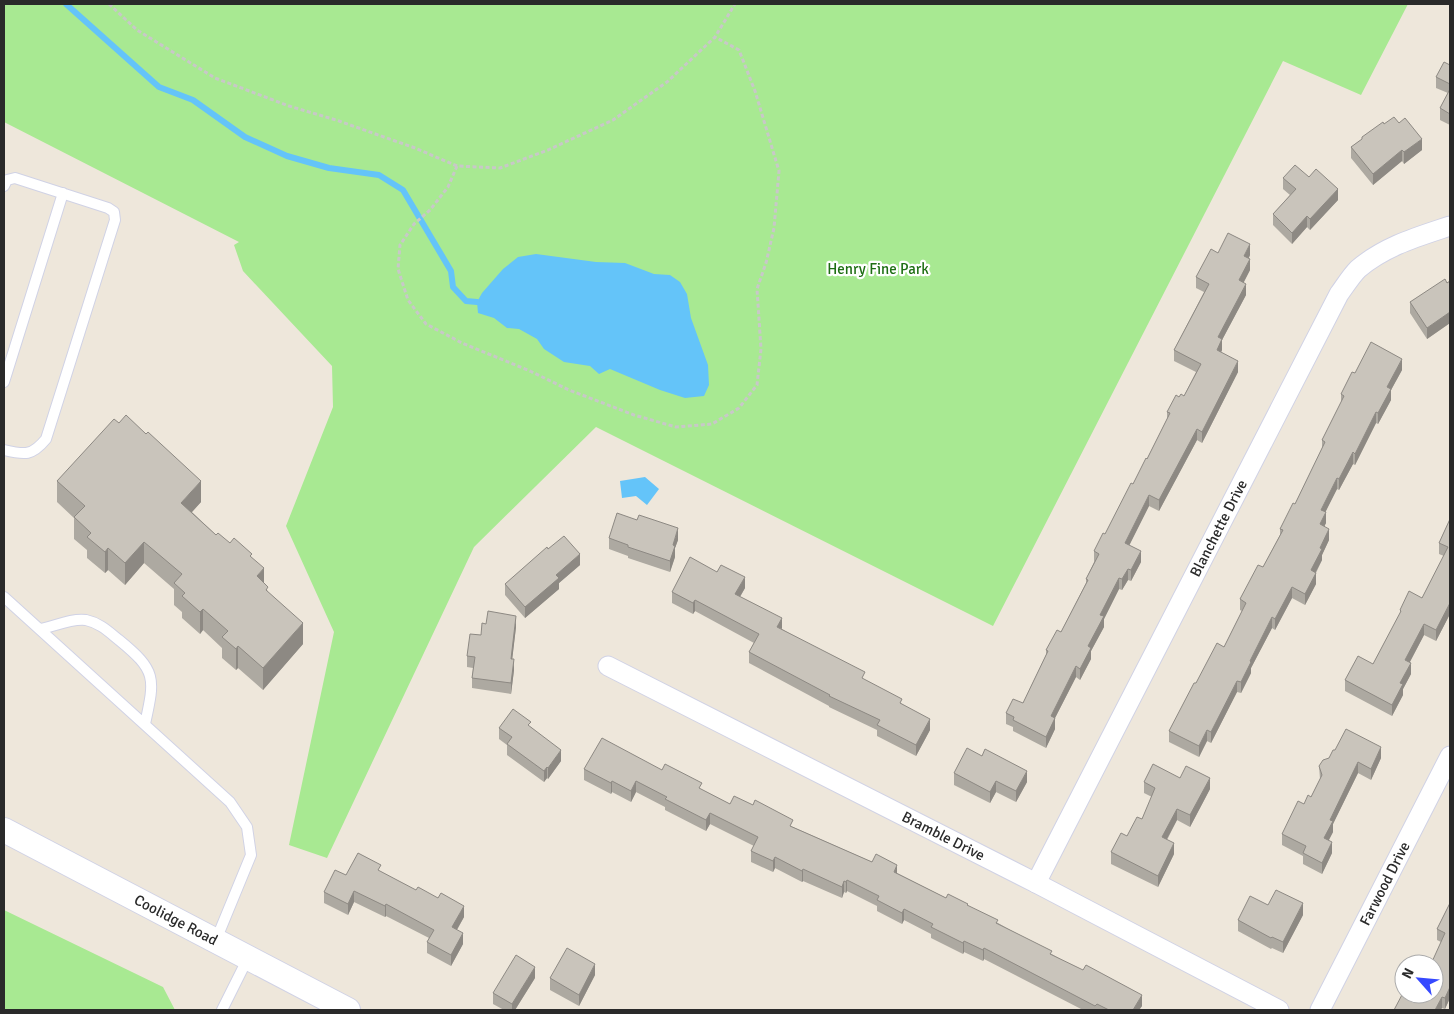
<svg xmlns="http://www.w3.org/2000/svg" width="1454" height="1014" viewBox="0 0 1454 1014" font-family="Signika,sans-serif">
  <style>
    .green { fill: #a8e992 }
    .water { fill: #64c4f9 }
    .lines { fill: none; stroke-linecap: round; stroke-linejoin: round }
    .stream { stroke: #64c4f9; stroke-width: 6 }
    .service-casing { stroke: #d0d2e5; stroke-width: 12 }
    .minor-casing { stroke: #d0d2e5; stroke-width: 21 }
    .tertiary-casing { stroke: #d0d2e5; stroke-width: 26 }
    .path { stroke: #c8c8c8; stroke-width: 3; stroke-dasharray: 4 2.5; stroke-linecap: butt }
    .service { stroke: #fff; stroke-width: 10 }
    .minor { stroke: #fff; stroke-width: 19 }
    .tertiary { stroke: #fff; stroke-width: 24 }
    .wall { fill: #ada9a1 }
    .shaded-wall { fill: #8d8983 }
    .building { fill: #c9c4bb; stroke: #8d8983 }
    .labels { text-anchor: middle; stroke-width: 4.5; stroke-linejoin: round; paint-order: stroke }
    .park-label { font-size: 15px; fill: #1e6e13; stroke: #fff }
    .street-label { font-size: 15px; fill: #2a2a2a; stroke: #fff }
  </style>
  <rect width="100%" height="100%" fill="#eee7db"/>
  <!-- green -->
  <path class="green" d="M4,4H1408L1361,95L1283,61L993,626L596,427L474,547L327,858L289,845L334,632L286,526L333,407L332,366L243,271L234,245L239,242L4,122Z
    M4,910L163,987L175,1010H4Z"/>
  <!-- water -->
  <path class="water" d="M536,254L596,262L625,263L654,274L670,275L680,282L687,294L691,318L708,365L709,385L704,396L685,398L660,390L610,369L599,374L590,366L564,362L544,349L537,339L519,329L507,328L494,318L478,313L477,302L482,293L503,269L518,257Z
    M645,477L659,489L647,505L636,496L622,498L620,481Z"/>
  <g class="lines">
    <!-- stream -->
    <path class="stream" d="M66,4L159,87L193,100L245,137L287,156L329,168L379,175L403,190L451,271L453,287L466,301L477,302"/>
    <!-- service casing -->
    <g class="service-casing">
      <path id="service" d="M4,186L7,180L15,178L108,208L114,212L115,220L46,439C32,456 25,455 4,450
        M4,382L63,193
        M4,597L230,802L247,827L251,855L216,940
        M41,629C55,626 72,618 86,620C100,623 109,632 119,640C157,671 155,678 145,724
        M222,1010L248,958"/>
    </g>
    <!-- minor casing -->
    <g class="minor-casing">
      <g id="minor">
        <path id="s1" d="M608,666L1036,883L1279,1010"/>
        <path id="s2" d="M1036,883L1339,294C1345,286 1351,276 1358,269C1385,246 1417,237 1450,226"/>
        <path id="s3" d="M1320,1010L1450,756"/>
      </g>
    </g>
    <!-- tertiary casing -->
    <g class="tertiary-casing">
      <g id="tertiary">
        <path id="s4" d="M4,830L348,1010"/>
      </g>
    </g>
    <!-- path -->
    <path class="path" d="M109,4L137,30L215,78L289,106L336,120L415,148L457,166L500,168L548,150L613,120L667,82L715,37L735,4
      M457,166L448,187L430,210L414,224L400,245L398,269L408,300L426,324L462,343L530,371L569,390L634,415L676,427L712,424L739,408L757,385L761,349L757,289L766,263L774,228L779,171L755,91L739,50L715,37"/>
    <!-- service -->
    <use href="#service" class="service"/>
    <!-- minor -->
    <use href="#minor" class="minor"/>
    <!-- tertiary -->
    <use href="#tertiary" class="tertiary"/>
  </g>
  <!-- wall -->
  <path class="wall" d="M1450,65V125L1440,120V108L1448,93L1436,88V77Z
    M1384,124L1422,150L1404,164L1402,161L1373,185L1351,158V147Z
    M1309,177L1338,200L1310,230L1307,227L1292,244L1273,225V214L1290,195L1283,189V178Z
    M1218,253L1250,255L1249,258L1250,270L1244,282L1246,295L1222,340V350L1221,352L1238,372L1202,443L1197,440L1159,511L1149,506L1129,545L1141,562L1131,581L1128,580L1122,590L1119,589L1104,619V627L1091,651V659L1080,680L1076,677L1055,718V729L1046,748L1013,731V727L1006,724V713L1023,703L1046,655V650L1061,632L1086,583V579L1094,562V551L1105,534L1147,459L1167,419V412L1179,397L1184,396L1196,372L1174,361V350L1204,292L1196,288V277Z
    M1450,281V323L1427,339L1410,313V302Z
    M1402,370L1391,390V400L1378,424L1376,423L1355,465L1353,464L1339,490L1337,489L1325,512L1326,523L1324,526L1329,540L1322,555V560L1316,573V584L1305,605L1292,598L1275,630L1272,628L1251,668V673L1241,693L1237,692L1211,743L1207,741L1199,757L1169,742V731L1196,683L1224,647L1242,611L1240,610V599L1263,567L1280,535V529L1295,504L1322,449V440L1341,403V394L1355,373Z
    M57,481L201,502L192,512L216,535L252,558L268,592L303,644L263,690L238,668L236,670L222,658V648L203,630L200,634L182,618V612L174,605V589L144,563L125,585L108,570L105,573L87,558V550L74,539V518L57,502Z
    M1450,519V614L1436,641L1424,635L1410,662L1411,674L1403,689V695L1392,716L1345,691V680L1373,664L1400,614V610L1422,598L1444,556L1439,554V543Z
    M609,538L678,540L675,548V557L670,572L628,558V556L609,549Z
    M548,549L580,565L559,583V589L525,618L505,595V584Z
    M717,572L745,588L740,597L782,629L865,680L902,704L930,730L916,756L877,736V730L829,707V706L749,663V652L754,643L695,611L693,614L672,603V592Z
    M516,627L512,659L514,670L511,694L472,688V678L473,668L467,667V656L481,635Z
    M531,727L561,761L548,779L547,778L544,782L507,755V745L499,739V728Z
    M1335,750L1381,758L1371,780L1358,773L1333,824V832L1329,840L1332,853L1322,874L1303,864V856L1282,845V834L1304,804L1311,797L1320,779L1319,766L1329,758Z
    M584,769L662,770L730,804L793,827L897,873L946,898L968,906L998,923L1142,1006L1139,1010H1083L984,959L983,961L964,952L963,954L931,938V934L904,920L902,924L877,911V906L847,891L846,893L844,892L842,898L803,881L802,882L775,868L773,872L751,862V851L754,846L710,824L706,831L665,810V807L636,792L631,802L612,792L611,794L584,780Z
    M954,773L1027,782L1016,802L996,792L990,803L954,785Z
    M1180,778L1210,789L1190,827L1177,820L1167,840L1174,854L1158,887L1111,864V852L1127,836L1142,819L1152,797L1144,793V782Z
    M381,872L464,917L457,930L463,944L451,966L427,953V942L429,938L386,916L385,917L354,902L348,915L324,903V892L346,875Z
    M1450,903V998L1445,1009L1402,996L1401,985L1404,979V994H1434L1441,942L1437,940V929Z
    M1268,905L1303,915L1283,953L1272,948L1271,949L1238,931V920Z
    M595,975L579,1006L550,990V978Z
    M535,978L515,1010H504L493,1004V993Z"/>
  <!-- shaded-wall -->
  <path class="shaded-wall" d="M1422,139V150L1404,164V152Z
    M1402,150V161L1373,185V174Z
    M1338,189V200L1310,230V219Z
    M1307,216V227L1292,244V233Z
    M1250,244V255L1244,267V256Z
    M1250,259V270L1239,291V280Z
    M1246,284V295L1222,340V350L1217,361L1218,337Z
    M1450,312V323L1427,339V328Z
    M1402,359V370L1391,390V400L1378,424V413L1387,387Z
    M1238,361V372L1202,443V432Z
    M1376,412V423L1355,465V454Z
    M1197,429V440L1159,511V500Z
    M1353,452V464L1339,490V479Z
    M1337,478V489L1321,521V510Z
    M201,481V502L181,524V503Z
    M1149,495V506L1125,554V543Z
    M1326,512V523L1320,536V524Z
    M678,528V540L675,548V557L670,572V561L673,545Z
    M1329,529V540L1322,555V560L1311,581V570L1320,548Z
    M144,542V563L125,585V563Z
    M108,548V570L105,573V552Z
    M1141,551V562L1131,581V570Z
    M580,554V565L559,583V589L525,618V607L556,575Z
    M264,568V590L257,576Z
    M1128,569V580L1122,590V579Z
    M1316,573V584L1305,605V594Z
    M745,577V588L735,605V594Z
    M1119,578V589L1104,619V627L1091,651V659L1080,680V669L1088,646L1100,615Z
    M1292,587V598L1275,630V619Z
    M695,600V611L693,614V603Z
    M1450,603V614L1436,641V630Z
    M203,609V630L200,634V612Z
    M516,616V627L511,670V659Z
    M1272,617V628L1251,668V673L1241,693V682L1250,661Z
    M782,618V629L777,627Z
    M303,623V644L263,690V668Z
    M1424,624V635L1405,671V660Z
    M238,646V668L236,670V649Z
    M514,659V670L511,694V683Z
    M1411,663V674L1403,689V695L1392,716V705L1400,683Z
    M1076,666V677L1055,718V729L1046,748V737L1051,716Z
    M1237,681V692L1211,743V732Z
    M930,719V730L916,756V745Z
    M1207,730V741L1199,757V746Z
    M1381,747V758L1371,780V769Z
    M561,750V761L548,779V768Z
    M1358,762V773L1333,824V832L1324,849V838L1330,820Z
    M547,767V778L544,782V771Z
    M1027,771V782L1016,802V791Z
    M1210,778V789L1190,827V815Z
    M612,781V792L611,794V783Z
    M636,781V792L631,802V791Z
    M996,781V792L990,803V792Z
    M1177,809V820L1162,848V837Z
    M710,813V824L706,831V820Z
    M1332,842V853L1322,874V863Z
    M1174,843V854L1158,887V876Z
    M775,857V868L773,872V861Z
    M897,865V876L894,872Z
    M803,869V881L802,882V871Z
    M847,880V891L846,893V882Z
    M844,881V892L842,898V887Z
    M354,891V902L348,915V904Z
    M1303,903V915L1283,953V942Z
    M386,904V916L385,917V906Z
    M464,906V917L452,938V927Z
    M904,909V920L902,924V913Z
    M463,933V944L451,966V955Z
    M964,941V952L963,954V943Z
    M984,948V959L983,961V950Z
    M595,964V975L579,1006V995Z
    M535,967V978L515,1010H512V1004Z
    M1450,987V998L1445,1009V998Z
    M1142,995V1006L1139,1010H1133Z
    M1442,997V1008L1441,1010H1435Z"/>
  <!-- building -->
  <path class="building" d="M1444,62L1450,65V84L1436,77Z
    M1450,89V114L1440,108Z
    M1394,117L1399,123L1405,118L1422,139L1404,152L1402,150L1373,174L1351,147L1362,139V137L1383,122L1384,124Z
    M1295,165L1309,177L1316,169L1338,189L1310,219L1307,216L1292,233L1273,214L1296,189L1283,178Z
    M1228,233L1250,244L1244,256L1250,259L1239,280L1246,284L1218,337L1222,339L1217,350L1238,361L1202,432L1197,429L1159,500L1149,495L1125,543L1141,551L1131,570L1128,569L1122,579L1119,578L1100,615L1104,616L1088,646L1091,648L1080,669L1076,666L1051,716L1055,718L1046,737L1013,720L1014,717L1006,713L1013,699L1023,703L1048,651L1046,650L1057,630L1061,632L1088,580L1086,579L1099,554L1094,551L1103,533L1105,534L1131,483L1133,484L1146,458L1147,459L1170,413L1167,412L1176,395L1179,397L1181,394L1184,396L1201,364L1174,350L1209,284L1196,277L1211,249L1218,253Z
    M1445,279L1447,283L1450,281V312L1427,328L1410,302Z
    M1371,342L1402,359L1387,387L1391,389L1378,413L1376,412L1355,454L1353,452L1339,479L1337,478L1321,510L1326,512L1320,524L1329,529L1320,548L1322,549L1311,570L1316,573L1305,594L1292,587L1275,619L1272,617L1250,661L1251,662L1241,682L1237,681L1211,732L1207,730L1199,746L1169,731L1194,683H1196L1217,643L1224,647L1246,603L1240,599L1258,565L1263,567L1283,530L1280,529L1293,503L1295,504L1325,442L1322,440L1344,396L1341,394L1352,372L1355,373Z
    M126,415L146,434L148,432L201,481L181,503L216,535L218,533L230,543L234,538L252,554L250,556L264,568L257,576L268,587L266,590L303,623L263,668L238,646L236,649L222,637L228,631L203,609L200,612L182,596L185,593L174,583L182,574L144,542L125,563L108,548L105,552L87,537L91,533L74,517L85,506L57,481L114,419L119,423Z
    M617,513L637,520L639,515L678,528L673,545L675,546L670,561L628,547V545L609,538Z
    M1450,519V603L1436,630L1424,624L1405,660L1411,663L1400,683L1403,684L1392,705L1345,680L1358,656L1373,664L1401,611L1400,610L1409,591L1422,598L1448,547L1439,543Z
    M564,536L580,554L556,575L559,578L525,607L505,584L547,547L548,549Z
    M690,557L717,572L721,565L745,577L735,594L782,618L777,627L865,672L862,678L902,699L900,703L930,719L916,745L877,725L880,720L829,696L830,695L749,652L759,634L695,600L693,603L672,592Z
    M488,611L516,616L511,659H514L511,683L472,678L475,657L467,656L470,634L481,635L482,623L486,624Z
    M513,709L531,722L528,725L561,750L548,768L547,767L544,771L507,744L512,737L499,728Z
    M1346,729L1381,747L1371,769L1358,762L1330,820L1333,821L1324,838L1332,842L1322,863L1303,853L1306,846L1282,834L1298,801L1304,804L1308,795L1311,797L1322,775L1319,766L1323,760L1329,758L1333,750H1335Z
    M602,738L662,770L665,764L702,783L699,788L730,804L734,796L753,805L755,800L793,820L790,826L872,862L876,854L897,865L894,872L946,898L948,894L968,904L967,905L998,920L996,923L1052,951L1050,954L1083,970L1086,965L1142,995L1133,1010H1109L1097,1004L1095,1006L984,948L983,950L964,941L963,943L931,927L933,924L904,909L902,913L877,900L879,896L847,880L846,882L844,881L842,887L803,869L802,871L775,857L773,861L751,851L758,837L710,813L706,820L665,799L667,797L636,781L631,791L612,781L611,783L584,769Z
    M967,748L982,756L985,749L1027,771L1016,791L996,781L990,792L954,773Z
    M1153,764L1180,778L1186,766L1210,778L1190,815L1177,809L1162,837L1174,843L1158,876L1111,852L1121,833L1127,836L1137,817L1142,819L1155,788L1144,782Z
    M358,853L381,865L378,870L416,890L418,887L438,898L441,893L464,906L452,927L463,933L451,955L427,942L434,930L386,904L385,906L354,891L348,904L324,892L335,870L346,875Z
    M1276,890L1303,903L1283,942L1272,937L1271,938L1238,920L1250,896L1268,905Z
    M1450,903V987L1445,998L1442,997L1435,1010H1394L1404,991V994H1434V964H1431L1445,933L1437,929Z
    M567,948L595,964L579,995L550,978Z
    M516,955L535,967L512,1004L493,993Z
    M1404,979V986L1401,985Z"/>
  <g class="labels">
    <!-- park labels -->
    <g class="park-label">
      <text x="878" y="274">Henry Fine Park</text>
    </g>
    <!-- street labels -->
    <g class="street-label">
      <text dy="5" stroke="none"><textPath href="#s2" startOffset="399">Blanchette Drive</textPath></text>
      <text dy="5" stroke="none"><textPath href="#s1" startOffset="376">Bramble Drive</textPath></text>
      <text dy="5" stroke="none"><textPath href="#s3" startOffset="142">Farwood Drive</textPath></text>
      <text dy="5" stroke="none"><textPath href="#s4" startOffset="194">Coolidge Road</textPath></text>
    </g>
  </g>
  <!-- border -->
  <rect width="1454" height="1014" fill="none" stroke="#2a2a2a" stroke-width="10"/>
  <!-- north arrow -->
  <g transform="translate(1419 979) rotate(297)"><circle r="24" fill="#ffffff" stroke="#aaaaaa"/>
  <path d="M0-4L9 19L0 12L-9 19Z" fill="#3649ff"/>
  <text y="-8" font-size="14" font-weight="bold" text-anchor="middle" fill="#2a2a2a">N</text>
  </g>
</svg>
